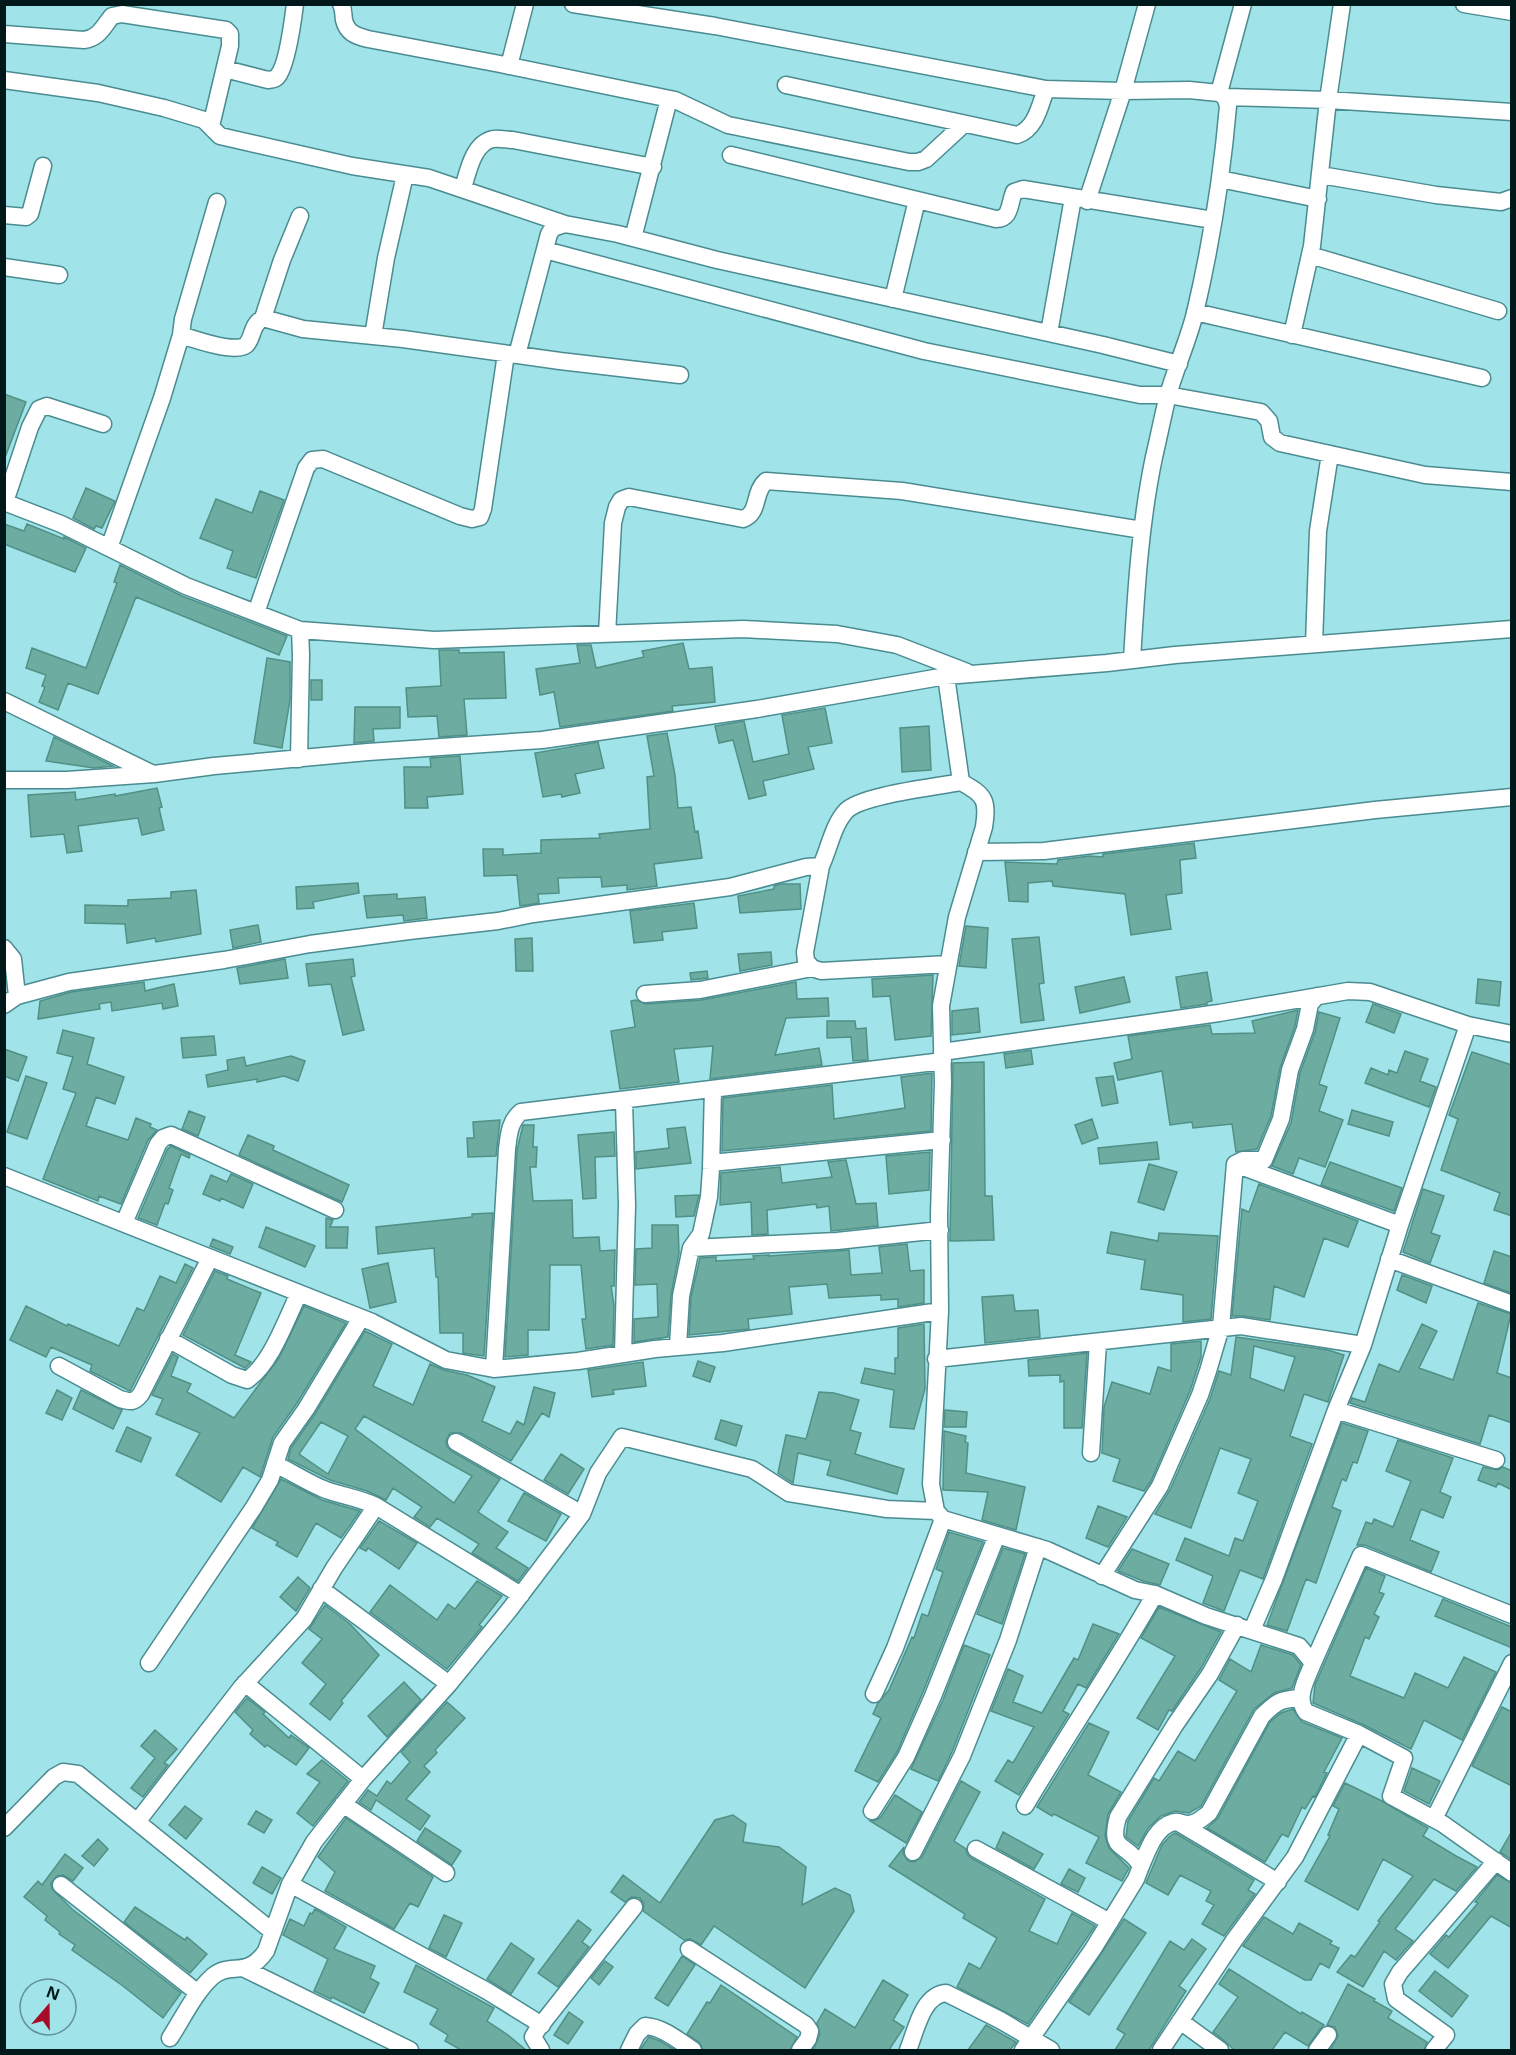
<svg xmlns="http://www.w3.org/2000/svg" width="1516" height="2055" font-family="'Noto Sans',sans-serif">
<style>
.building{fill:#6daca1;stroke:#519085;stroke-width:1.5;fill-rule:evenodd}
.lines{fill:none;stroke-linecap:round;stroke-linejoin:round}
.street-casing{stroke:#4a8c91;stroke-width:19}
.street{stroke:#fff;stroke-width:16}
</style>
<rect width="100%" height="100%" fill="#a0e3e8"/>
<path class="building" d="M4,394l22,8 -20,53h-2z
M86,488l29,13 -13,27 -6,-2 -2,3 -21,-11z
M260,491l24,9 -28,78 -29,-10 6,-17 -33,-13 16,-39 36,14z
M4,524l20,7 3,-7 37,15v-2l22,11 -11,24 -71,-28z
M120,565l62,31 105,40 -8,19 -143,-58 -38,97 -30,-11 -10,27 -19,-8 6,-15 -3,-1 4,-11 -20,-7 6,-20 54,20 31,-85 -3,-1z
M683,643l6,26 23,-2 3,35 -43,4 1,5 -113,16 -6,-35 -14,3 -4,-26 44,-6 -3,-18h14l5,23 48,-11 -2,-6z
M439,650h20v3l45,-1 2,46 -42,1 3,36 -28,2 -2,-21 -29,1 -2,-29 35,-2z
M267,658l23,4v38l-8,48 -28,-5z
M311,680h11v20h-11z
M355,707h45v21l-27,1 1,12 -20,2z
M825,708l7,35 -24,4 6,22 -51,12 3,14 -17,4 -16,-59 -14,3 -4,-17 29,-5 9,41 36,-8 -7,-39z
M929,726l2,44 -29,2 -2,-44z
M667,733l8,42 3,33 13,-1 4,25 3,-1 4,27 -48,6 3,22 -30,4v-5l-25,2 -1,-10 -43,1 1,15 -21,1 1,9 -19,3 -3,-31 -33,1 -1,-27h20v6l38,-2v-13l59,-2 -1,-4 51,-5 -3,-52 7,-1 -7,-40z
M54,737l59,29 -19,2 -48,-7z
M598,742l6,26 -29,6 5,19 -18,4 -1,-3 -18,3 -8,-44z
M460,756l3,38 -36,3 1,11h-23l-1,-41h27l-1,-9z
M157,788l5,19 -3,1 5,22 -22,5 -4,-17 -60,8 4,25 -15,2 -3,-19 -33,3 -3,-42 47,-3 1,8 39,-6v2z
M1194,843l2,15 -16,2 2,33 -16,2 5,34 -40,6 -6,-41 -72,-8 -1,-5 -24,2v19l-19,-1 -4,-39 52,2 1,-4 31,-4 14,1v-3z
M358,883l1,10 -46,9 1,6 -17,1 -1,-22z
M781,884h19l1,25 -61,4 -2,-17 36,-7v-3z
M196,890l5,44 -45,8 -1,-4 -28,5 -2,-19 -40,-1v-18l43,1v-6l43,-2v-6z
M397,894v5l28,-2 2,21 -23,3 -1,-6 -36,3 -3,-22z
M694,903l3,25 -35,4 1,8 -29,3 -4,-32z
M258,925l3,17 -28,6 -3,-18z
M966,926l22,2 -2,40 -27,-2z
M1039,937l5,46 -5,1 5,36 -23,3 -9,-84z
M532,938l1,33h-17l-1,-32z
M771,952l1,13 -32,6 -2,-17z
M285,959l3,19 -48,6 -3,-16z
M353,959l2,17 -4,1 13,53 -21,5 -12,-51 -22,2 -3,-22z
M707,971l1,7 -17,2 -1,-7z
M1207,972l5,29 -5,1v2l-26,4 -5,-31z
M933,975l-2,61 -36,4 -5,-44 -17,1 -1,-18z
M1124,977l6,25 -50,11 -5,-26z
M1478,979l23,3 -2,24 -23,-3z
M144,982l1,9 29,-7 4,22 -15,3 -1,-6 -50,8 -1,-9 -12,2 1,5 -62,10 2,-18 31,-9z
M796,982l1,17 31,-1 1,18 -43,2 -11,37 44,-7 3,17 -112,14 3,-33 -39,3 5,33 -59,7 -9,-58 24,-4 -4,-26 5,-1 10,4 55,-4z
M1373,1004l28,10 -7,19 -28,-11z
M978,1008l2,24 -28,3v-24z
M1298,1010l-3,16 -15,42 -9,48 -14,33 -21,3 -4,-28 -39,4 -1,-6 -22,3 -8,-54 -44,9 -4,-17 18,-4 -4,-23 82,-11 2,9 43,-1 -3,-12z
M1319,1012l21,6 -21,66 8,3 -8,24 24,9 -18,47 -26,-9 -6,16 -21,-8 19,-43 9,-50 15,-41z
M827,1021h28l1,8 10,-1 2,32 -15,1 -2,-24 -24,1z
M63,1030l31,8 -7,26 37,13 -9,27 -19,-7 -10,29 42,14 8,-22 15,6 -1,3 7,3 -9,10 -27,64 -22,-8 -1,5 -55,-22 33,-86 -13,-4 10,-32 -16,-4z
M214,1036l2,19 -33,3 -2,-20z
M4,1049l23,8 -9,24 -14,-5z
M1031,1050l2,14 -27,4 -2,-14z
M1405,1051l23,8 -8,22 16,6 -7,20 -64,-24 6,-15 17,7 1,-5 8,3z
M1472,1052l40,13v151l-18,-6 6,-17 -59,-23 17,-51 -9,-4z
M291,1056l14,5 -7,20 -14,-5 -27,6v-3l-49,8 -2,-12 22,-5 -1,-10 17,-3 2,9z
M984,1062l1,134h7l2,44 -44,1 3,-178z
M932,1073l-1,58 -209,20 1,-53 109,-13 2,34 71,-11 -4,-31z
M26,1076l21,7 -20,56 -20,-7z
M1113,1076l5,27 -16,3 -6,-28z
M1352,1110l41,12 -4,14 -41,-12z
M189,1111l16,6 -7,19 -16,-7z
M1092,1119l6,19 -16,6 -7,-19z
M500,1120l-4,36 -28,1 -1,-19h7l-1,-16z
M523,1125h11l-1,22h4l-1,20h-6l3,34 39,-1 1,38 26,-1 1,14 15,-1 -1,36h-3l3,19 -1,40 -27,4 -4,-30h4l-5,-54h-31l-1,65h-21v25l-23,2 12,-207z
M685,1127l6,36 -55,6v-17l33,-4 -2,-19z
M614,1132l1,24 -20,1 1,41 -13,1 -5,-64z
M248,1135l26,11 -1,4 76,35 -7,17 -103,-47z
M1157,1142l2,17 -59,5 -2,-16z
M171,1146l19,9 -1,3 -8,-4 -12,34 4,2 -5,14 -3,-1 -8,22 -19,-7 29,-68z
M930,1152l-1,38 -40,4 -3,-38z
M846,1160l10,44 20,-1 2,23 -47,5 -2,-25 -12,2 -1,-4 -49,6 1,24 -16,1 -1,-33 -31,3 1,-32 59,-6 2,16 50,-6 -4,-15z
M1330,1162l72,26 -8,23 -73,-26z
M1149,1164l28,8 -13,38 -26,-8z
M231,1174l22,10 -10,24 -22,-10 -1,3 -17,-7 8,-19 16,7z
M1259,1184l99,37 -10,26 -24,-9 -20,59 -30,-11 -4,34 -27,-4h-11l10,-107 7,3z
M1423,1189l21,7 -13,37 9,3 -10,27 -27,-11z
M699,1195l-5,21 -18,1 -1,-21z
M493,1213l-9,143 -21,-3v-20h-23l-2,-56h-2l-2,-29 -56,6 -2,-27 96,-10v-3z
M326,1218l7,2 -3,7h18l-1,21h-21z
M652,1225h26l1,28 -8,42 -3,42 -34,5v-23l24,-2 -1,-33 -22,1 1,-36 16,-1z
M266,1227l49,19 -10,21 -46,-20z
M1111,1232l47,9 1,-8 59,3 -7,83 -28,3v-27l-42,-6 4,-29 -38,-7z
M213,1239l20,8 -3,7 -20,-8z
M907,1244l3,27 14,-1v33l-26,4v-8l-17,1v-5l-52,3 -2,-14 -38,3 3,27 -44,5 1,10 -60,6 2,-38 9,-39 16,-1v4l38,-2 -1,-3 16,-1v1l80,-6 2,25 31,-2 -3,-26z
M1494,1251l18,6 -1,36 -27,-10z
M388,1263l8,39 -26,6 -8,-39z
M185,1264l8,4 -63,123 -40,-20 2,-6 -41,-18 -5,10 -36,-17 16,-34 41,20 1,-2 51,22 18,-38 7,3 16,-35 16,7z
M215,1271l13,5 -1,3 34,14 -26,62 16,7 -6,6 -62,-33z
M1402,1275l30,11 -6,17 -29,-13z
M1013,1295l2,16 23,-1 2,27 -55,6 -3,-46z
M1478,1303l33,11 -14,59 15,5v45l-23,-8 -9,29 -130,-41 2,-5 13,4 14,-38 20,8 23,-48 15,7 -18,37 34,12z
M304,1306l42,17 -49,80 -24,34 -13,40 -17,-10 -22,35 -45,-27 24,-42 -44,-19 7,-15 -11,-4 21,-41 5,3 -7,19 20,8 -4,8 47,26 45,-60z
M924,1324l1,65 -11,40 -24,-2 4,-37 -33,-7 4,-15 30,6v-16h3v-30z
M365,1331l27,13 -19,42 40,19 17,-41 14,6 23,5 28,12 -13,34 28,13 7,-13 7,4 10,-38 21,6 -6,24 -7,-4 -31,48 -50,-28h-11l-4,8 1,6 4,4 49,28 -22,33 30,20 -12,16 32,20 -10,13 -46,-28 7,-9 -42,-26 -7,9 -16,-10 8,-10 -29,-19 -7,12 -19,-9 -37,-11 -42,-21 3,-11 24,-34zM364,1416l108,60 -18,27 -99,-74zM321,1422l27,14 -20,38 -29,-20z
M1236,1337l92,13 16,5 -16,47 -24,-8 -14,42 22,8 -49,135 -23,-9 -16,41 -21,-8 10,-27 -37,-16 9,-22 44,18 6,-18 8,3 15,-40 -20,-8 13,-34 -31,-11 -29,80 -36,-14 15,-24 40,-91 9,-28 12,4zM1254,1346l41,11 -11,34 -34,-13z
M1201,1341v16l-11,34 -39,90 -7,10 -31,-10 7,-22 -18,-6 2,-46 8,-25 38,12 8,-27 13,4v-27z
M1087,1353l-5,75h-18v-47l-4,1v-7l-31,1 -1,-16z
M698,1361l17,6 -5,15 -17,-6z
M643,1362l3,24 -33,4 1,4 -22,3 -4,-27z
M57,1390l15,8 -10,22 -16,-7z
M81,1390l41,20 -9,19 -40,-20z
M819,1392l15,1 25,7 -9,30 11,3 -6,21 49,15 -7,25 -70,-19 4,-14 -33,-8 -5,30 -15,-10 8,-38 20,4z
M945,1410l22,2 -1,15h-22z
M721,1420l21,6 -6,20 -21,-7z
M1342,1423l26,8 -11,32 -4,-1 -7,19 -4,-2 -10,28 9,4 -25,72 -10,-4 -19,52 -20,-6z
M127,1427l24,11 -10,24 -25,-11z
M944,1431l22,5 -1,6 3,1 -2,30 59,14 -9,43 -34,-10 6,-28 -45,-2z
M1398,1440l55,18 -13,34 11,5 -8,21 -22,-9 -11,31 29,12 -8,20 -66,-27h-8l9,-23 6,2 2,-5 19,8 18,-46 -25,-10z
M561,1454l23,15 -16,25 -24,-14z
M1483,1467l15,3 5,-3 9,4v19l-14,-7 -2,4 -18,-7z
M281,1479l41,21 38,11 -19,27 -25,-15 -19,34 -21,-12 2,-3 -26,-14z
M524,1493l37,21 -15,27 -38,-20z
M1098,1506l29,11 -19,30 -22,-9z
M379,1521l38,22 -18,26 -31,-21 -2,3 -6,-3z
M949,1532l34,10 -60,150 -26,60 -19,30 -23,-11 26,-53 -8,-4 5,-11 11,-13 23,-53 2,1 8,-24 6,2 15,-44 -7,-3z
M1003,1548l22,6 -23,70 -25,-10z
M1132,1549l37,15 -9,21 -17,-4 -25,-10z
M1366,1568l19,8 -6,16 5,2 -10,20 5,3 -10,22 -4,-2 -15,39 54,22 11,-25 33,15 16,-31 32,15 -34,68 -38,-20 -13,29 -47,-24 -51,-22 2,-18z
M298,1577l12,11 -14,23 -16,-14z
M477,1581l25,15 -23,29 3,2 -35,42 -77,-57 20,-27 47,35 11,-16 7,5z
M1443,1599l69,28v21l-77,-32z
M325,1605l25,19 29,31 -38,46 2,2 -13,17 -20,-16 16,-20 -24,-21 20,-24 -13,-10z
M1159,1607l62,25 -20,36 -29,43 -3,-1 -11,20 -21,-12 38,-62 -34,-18z
M1093,1624l26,10 -33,54 -8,-4 -15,27 6,3 -50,81 -24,-14 13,-21 5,3 21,-36 -43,-16 17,-42 15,7 -10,26 29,11 32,-55 4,2z
M964,1645l26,10 -38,97 -14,29 -27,-12 32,-69z
M1261,1645l32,10 8,10 -9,23 -18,5 -20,16 -53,97 -12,7 -14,-2 -14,5 -13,12 -10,18 -12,-9 2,-16 26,-43 5,3 19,-30 17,10 42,-70 -18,-11 11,-21 21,13z
M404,1682l17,18 -34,37 -19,-21z
M247,1698l18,14 -2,2 26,24 2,-3 18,13 -13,17 -29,-20 -2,2 -15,-13 3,-4 -18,-18z
M447,1702l18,16 -30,32 2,3 -13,13 6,6 -24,27 24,17 -10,14 -44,-30 -5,10 -12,-8 9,-12 9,6 10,-15 4,3 19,-22 -9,-10z
M1502,1707l10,5v74l-40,-20z
M1293,1709l9,13 40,16 -18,34 3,1 -12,24 -2,-1 -8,13 -3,-2 -14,30 -6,-3 -17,28 -58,-34 11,-10 52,-96 11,-9z
M1089,1723l20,9 -21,43 33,17 -13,22 -3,22 4,12 20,20 -7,13 -36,-18 13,-26 -45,-23 -2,2 -15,-9z
M155,1730l22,19 -13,14 4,2 -25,32 -12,-9 24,-30 -14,-12z
M322,1760l26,21 -35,45 -16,-13 23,-31 -13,-8z
M1412,1768l28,13 -11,23 -25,-13z
M961,1781l19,11 -26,49 12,8 1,5 4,4 74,41 -16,32 28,13 15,-31 23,13 -67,98 -71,-37 12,-24 11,6 17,-31 -34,-20 2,-4 -76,-48 15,-19 -1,6 5,8 6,1 8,-5z
M1345,1783l37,18 46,27 -5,8 33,20 21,11 -21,24 -22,-12 -39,50 18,12 -17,19 -12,-9 -21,36 -26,-15 14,-17 4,2 25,-35 -2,-1 35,-45 -30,-17 -25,51 -53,-29 25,-45 -2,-1 11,-26 -6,-3z
M895,1795l27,17 -16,31 -36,-22 6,-1 5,-3z
M185,1806l17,13 -16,20 -17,-14z
M256,1811l16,9 -8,13 -16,-9z
M733,1815l13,9 -3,18 36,5 27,20 -4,38 33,-17 15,7 4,16 -49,77 -91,-62 -13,19 -11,-6 -6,1 -41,-29 1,-7 -4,-6 -9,-1 -6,5 -14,-10 12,-17 37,28 55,-83z
M346,1818l87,59 -15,30 -8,-4 -16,26 -69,-38 10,-19 -17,-15z
M425,1828l36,23 -9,14 -35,-24z
M1512,1831v29l-12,-8z
M1003,1832l40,22 -9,15 -38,-21z
M1175,1833l79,47 -6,10 7,4 -31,42 -22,-12 12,-19 -8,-4 5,-10 -31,-16 -12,20 -22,-12 16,-38 7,-8z
M98,1839l10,10 -14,17 -12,-10z
M65,1854l18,14 -10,13 -10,-6 -6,1 -6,7 1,6 20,20 109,84 -18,25 -40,-32 -51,-36 3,-5 -16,-11 1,-2 -15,-12 2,-4 -23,-19 14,-16 4,4z
M262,1867l19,11 -9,16 -19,-11z
M1069,1869l16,9 -7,14 -17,-8z
M1497,1875l15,8v45l-21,-12 -43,52 -18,-14 16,-19 3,2 29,-34 -3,-1z
M135,1907l50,33 2,-3 20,17 -17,19 -66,-51z
M315,1909l31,18 -12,22 41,17 -5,12 9,5 -15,30 -32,-16 -1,2 -17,-8 14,-32 -45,-24 7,-16 14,7 6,-13 2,1z
M444,1915l18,8 -16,34 -17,-9z
M1264,1917l29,17 6,-11 33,18 -2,3 9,4 -10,20 -9,-5 -9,17h-6l-62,-34z
M1124,1919l22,14 -57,82 -20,-13z
M578,1920l13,10 -9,12 7,5 -31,40 -20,-14z
M1192,1939l14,10 -27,37 7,5 -37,59h-34l10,-16 -8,-5 53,-88 14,9z
M511,1943l23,16 -23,35 -24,-15z
M682,1956l13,9 -27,41 -13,-8z
M605,1961l8,6 -14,18 -8,-7z
M416,1965l78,43 -7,13 21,14 18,15h-65l-16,-9 3,-6 -18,-11 8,-15 -34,-17z
M1229,1969l72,45 1,-2 22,13 -4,4 -12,17 -23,-14 -13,18h-38l-8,-8 -13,-10 25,-35 -19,-13z
M1435,1971l33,25 -16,21 -33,-26z
M883,1980l25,15 -15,25 11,7 -15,23h-76l7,-16 -3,-11 8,-14 30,19z
M1348,1984l27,15 -1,2 18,10 -4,7 39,24 -3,8h-94l8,-14 -3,-9 -8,-2z
M721,1985l76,52 -7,13h-87l-4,-8 -12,-8 20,-32 3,1z
M569,2012l14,10 -15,22 -14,-9z
M986,2025l30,17 -6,8h-42z
M649,2037l11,4 15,9h-35z"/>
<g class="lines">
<g class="street-casing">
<path id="street" d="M341,4c3,6 2,10 3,16 3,13 12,16 24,19l132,25 175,36 53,25 181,37h9l8,-3 38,-35
M573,4l142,22 331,63 77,2 66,-1 30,3 6,4 3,9c-6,70 -17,139 -33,207 -7,28 -19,54 -27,82 -5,20 -9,41 -14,62 -14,67 -18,135 -22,203
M1464,4l48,8
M4,34l80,6c15,-2 19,-13 28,-24l10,-2 104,16 4,4v12l-19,80
M509,66l16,-62
M225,69l43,11c4,-1 6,0 9,-3 10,-10 16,-57 18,-73
M4,80l94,13 66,15 40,12 16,16 132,30 77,12 136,46
M786,85l231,50c19,-6 23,-30 29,-46
M1219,93l24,-89
M1225,97l103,3 184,12
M731,155l265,64c15,0 13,-15 18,-27l9,-3 190,31
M1321,175l115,20 65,7 11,-4
M1220,179l98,20
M463,188c5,-16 10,-45 30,-49 6,-1 14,1 20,1l140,27
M1087,201l36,-110 24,-87
M4,215l22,2 4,-3 13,-48
M633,238l36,-139
M545,250l379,101 216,44h28l93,17 8,9 3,16 8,6 145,32 87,7
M1310,255l188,56
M4,267l55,8
M893,299l24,-99
M1195,312l287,66
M263,318l19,-58 18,-44
M1049,333l24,-135
M181,335c12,4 55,19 65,10 8,-8 4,-19 17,-27l40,11 100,10 157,22 120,14
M1292,335l20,-89 16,-146 14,-96
M373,336l13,-78 19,-83
M517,355l32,-121 4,-6 12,-4 53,10 99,26 386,85 76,19
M4,502l57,22 125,62 114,44 1,24 -2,105
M5,502l25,-75 9,-18 8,-3 56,18
M109,548l53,-150 19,-63 2,-16 34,-117
M256,613l50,-145 6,-8 11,-1 137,57 12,3 8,-2 3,-8 23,-155
M300,630l134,10 309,-11 94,5 60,11 70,27
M607,634l6,-111 4,-16 4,-7 8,-3 114,22c17,-6 10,-27 23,-38l136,10 240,39
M1314,644l4,-113 12,-77
M946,676l15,106c24,13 27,18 23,45l-27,90 -16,89 2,76 -4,132 1,97 -9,173 5,27 7,8 104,31 88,40 20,4 51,22 93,30 14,17c-6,15 -18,35 -7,49l53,22 45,24 -13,38 52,28 69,49
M4,701l149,73
M4,780h63l87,-6 60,-8 154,-14 174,-12 215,-31 189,-33 161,-13 68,-8 337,-26
M976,852l68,-1 331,-41 137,-13
M821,866l-16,86 1,9 6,7 9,3 127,-7
M4,948l9,11 4,37
M645,994l55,-4 112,-22
M1317,996l-7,8 -5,25 -15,41 -9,49 -17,41h-21l-8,4 165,61
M4,1005l13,-9 52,-14 155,-22 86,-16 99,-13 89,-10 35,-7 197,-27 76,-20 15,-1c8,-17 12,-41 25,-55 15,-16 91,-24 115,-29
M942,1052l277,-39 129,-22 22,1 98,33 44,9
M711,1163l231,-23
M4,1176l368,146 74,38 48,9 84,-8 77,-12 68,-6 217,-32
M124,1223l34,-79 5,-6 8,-3 164,75
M691,1248l146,-7 103,-11
M1389,1259l123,45
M168,1339l64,36 15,5c24,-16 39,-60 52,-87
M678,1346l3,-50 10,-48 10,-14 8,-37 2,-28 2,-80
M623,1354l4,-149 -3,-104
M936,1359l305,-33 122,19
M59,1366l61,33c10,3 14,4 21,-5l69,-136
M494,1369l13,-220c2,-14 2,-27 14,-37l422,-51
M1336,1410l160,50
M456,1442l126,72
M1091,1453l7,-111
M275,1464c17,8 33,19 51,26 17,6 33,8 50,16l145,89
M1102,1576l58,-90 40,-91 8,-24 13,-44 14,-163
M321,1589l128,95
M1252,1630l22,-51 62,-169 27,-65 37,-120 68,-200
M149,1663l105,-156 16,-27 12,-37 24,-34 55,-91
M1313,1663l48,-108 151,60
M245,1683l118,96
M874,1694l21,-46 48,-129
M343,1804l103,69
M1025,1806c42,-71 89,-140 130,-212
M872,1811l34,-54 27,-61 64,-161
M1434,1819l78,-156
M137,1822l104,-134 63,-69 30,-51 42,-62
M1179,1823l99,59
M4,1828l50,-51 9,-5 15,2 195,158
M976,1849l134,73
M913,1852l49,-96 46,-116 30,-93
M1141,1866c7,-16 14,-39 33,-44 5,-1 9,2 14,2 9,0 14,-6 21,-11l53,-97c14,-14 18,-17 39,-18
M290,1884l197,107 55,34
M61,1885l137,108
M689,1949l117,76 4,6 -2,8 -8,11
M243,1968l167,82
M1180,2021l40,29
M170,2038c13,-20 25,-46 43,-62 18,-15 34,3 53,-25l24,-67 24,-42 49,-63 86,-95 61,-75 72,-95 16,-41 24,-36 130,32 37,24 98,16 49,2
M541,2050l-8,-13 4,-7 97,-123
M629,2050l8,-16 8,-8c18,1 34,15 48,24
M908,2050c8,-19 14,-55 38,-57l54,27 51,30
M1023,2050l70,-101 43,-70 5,-13c-15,-25 -33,-13 -23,-49l57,-92 35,-51 27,-49
M1161,2050l74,-111 60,-82 64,-123
M1317,2050l11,-15
M1434,2050l12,-15 -50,-36 -3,-15 7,-12 96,-111"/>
</g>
<use href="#street" class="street"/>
</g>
<rect width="1516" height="2055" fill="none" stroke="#00181a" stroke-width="12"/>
<g transform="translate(48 2007) rotate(20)"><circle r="28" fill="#a0e3e8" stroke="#609296" stroke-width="1.5"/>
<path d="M0-4.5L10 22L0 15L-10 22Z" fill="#a60c27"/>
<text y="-9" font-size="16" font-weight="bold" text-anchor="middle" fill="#00181a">N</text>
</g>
</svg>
